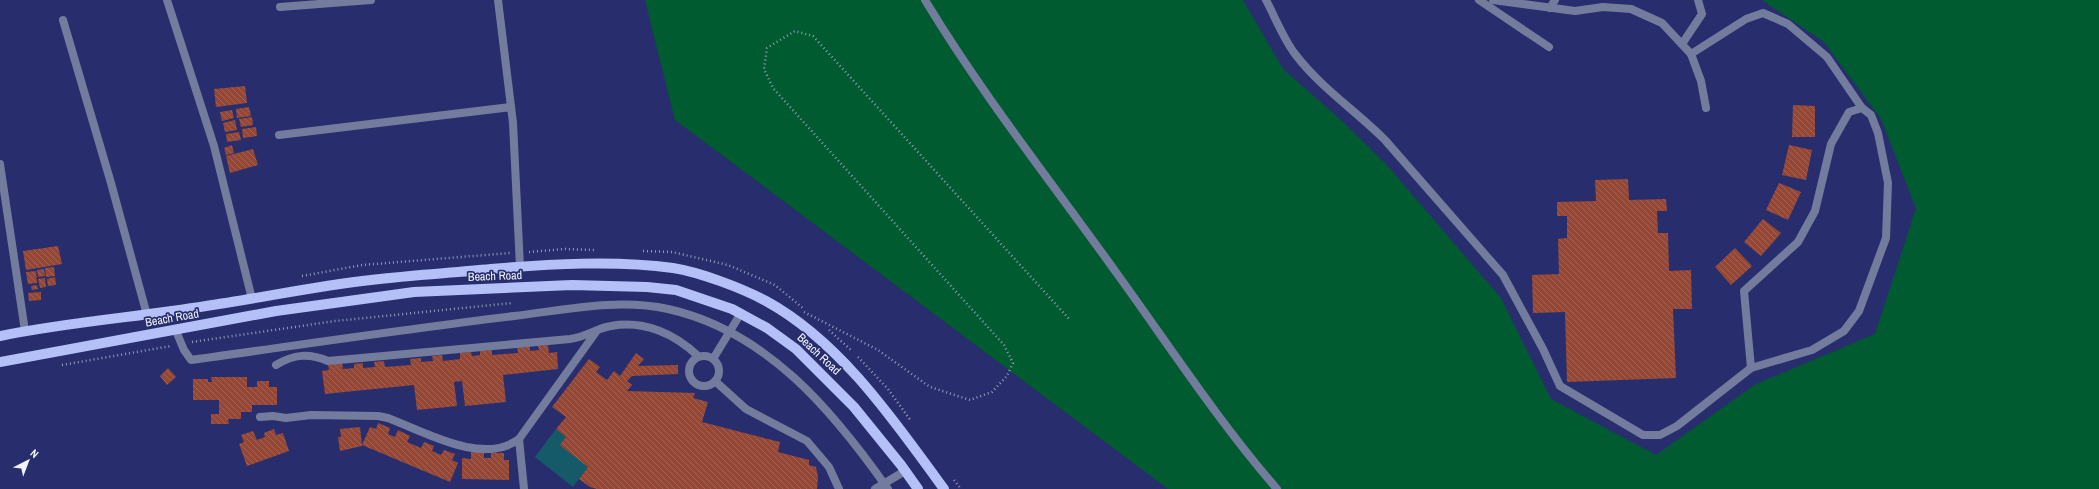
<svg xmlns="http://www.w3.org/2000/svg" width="2099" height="489" font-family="'Archivo Narrow',sans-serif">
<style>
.green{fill:#005b30}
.water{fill:#155a68}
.building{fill:url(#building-back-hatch)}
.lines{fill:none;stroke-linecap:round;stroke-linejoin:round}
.path{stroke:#9599ba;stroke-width:2.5;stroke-dasharray:1 3;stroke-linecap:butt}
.service{stroke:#747c9d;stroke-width:8}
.minor{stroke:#747c9d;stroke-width:8}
.tertiary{stroke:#747c9d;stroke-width:8}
.primary{stroke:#b4c0f7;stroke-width:10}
.labels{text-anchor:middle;stroke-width:3.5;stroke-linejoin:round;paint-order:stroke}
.street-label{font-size:12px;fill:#f1f3fb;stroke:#282e6d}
</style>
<defs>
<pattern id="building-back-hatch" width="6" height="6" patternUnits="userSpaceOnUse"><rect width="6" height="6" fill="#944735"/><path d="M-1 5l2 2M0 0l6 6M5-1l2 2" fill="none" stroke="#a36253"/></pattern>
</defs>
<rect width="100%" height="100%" fill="#282e6d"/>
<path class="green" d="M645,0h598l40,69 57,50 47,46 114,133 50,101 105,56 100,-71 119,-50 41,-126 -35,-89 -57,-77 -62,-42h337v489h-931l-493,-369z"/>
<path class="water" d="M556,429l10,8 22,30 -15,20 -38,-30z"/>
<path class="building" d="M245,86l2,17 -31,4 -2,-18z
M1793,105l22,1v31h-23z
M249,107l2,9 -14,2 -1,-9z
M232,110l2,8 -12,3 -2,-9z
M252,117l1,8 -12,2 -2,-8z
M235,120l2,10 -12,2 -2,-9z
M256,127l1,9 -14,2 -1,-9z
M239,132l2,8 -14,2 -1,-8z
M232,145l2,8 -8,2 -2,-7z
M1789,145l23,5 -6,30 -24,-5z
M253,149l5,16 -28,8 -4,-17z
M1628,179l1,21 37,-1 1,12h-10l1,22h10l1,38 22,-1 1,39h-19l3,69 -109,4 -2,-70 -32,1 -1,-38 27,-1 -1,-35 9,-1v-22h-10v-14l39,-1 -1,-21z
M1779,183l22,9 -13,28 -22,-10z
M1763,219l18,14 -20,23 -17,-14z
M58,246l4,18 -36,6 -3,-19z
M1735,248l17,18 -21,19 -16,-18z
M54,267l1,9 -9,1 -1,-9z
M44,269l1,7 -7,1 -1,-7z
M36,271l1,12 -9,1 -2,-12z
M55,277l1,8 -8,1 -1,-7z
M45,278l1,9 -6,1 -2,-9z
M37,285l1,4 -6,1 -1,-4z
M41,292v8l-12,1 -1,-8z
M530,345v6l9,-1 -1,-4 10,-1 1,8 8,-1 1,17 -55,6 3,27 -41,4 -3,-25 -8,1 3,24 -40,4 -3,-25 -89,9 -3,-23 7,-1 -1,-5 14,-2 1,6 11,-1v-4l9,-1v5l12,-1 -1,-5 10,-1 1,6 26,-2 -1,-6 11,-1v4l12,-1 -1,-5 10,-1 1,6 17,-2v-6l11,-1 1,4 8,-1v-4l12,-1v5l26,-2 -1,-7z
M636,353l8,6 -6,7 40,-1v9l-46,2 -5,5 5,4 -5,6 68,2 -2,5 15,4 -6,20 78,20 -2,10 31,8v5l7,2 2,10 -1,12h-220l-7,-2 -11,-8 9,-12 -28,-22 6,-8 -10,-8 10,-12 -14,-10 37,-48 11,8 -4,5 11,8 7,-9 6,5z
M168,368l8,9 -9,8 -7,-9z
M211,377h36v10h10v-6h12v6h8v18h-25v7h-11v7h-13l1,5h-18v-10h8v-14h-26v-21h15v3h4z
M378,423l12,5 -2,6 7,3 3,-7 12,6 -3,6 14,6 3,-6 10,4 -2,5 9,4 3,-5 11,4 -3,6 6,3 -8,19 -88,-37 8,-18 6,2z
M360,427l2,19 -22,5 -2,-14h3l-1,-8z
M274,429l2,6 7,-2 6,18 -42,15 -8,-22 5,-2 -3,-7 12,-4 4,9 8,-3 -1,-4z
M471,452h13v6h7v-5h13v7h5v20l-47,-1v-21l9,1z"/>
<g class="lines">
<path class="path" d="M643,251l29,1 56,13 47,20 29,24
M529,252l36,-3 31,1
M302,276l60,-11 148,-12
M804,312l74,38 52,37 40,13 22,-8 15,-16 6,-13 -9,-18 -231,-257 -9,-19 3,-21 28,-17 18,5 257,284
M829,330l23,21
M192,342l143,-21 177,-18
M858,357l30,32 23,32
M62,365l109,-19
M954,480l7,9"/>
<path class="service" d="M167,0l47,146 38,153
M498,0l15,123 7,144
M1479,0l70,47
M280,7l91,-7
M1550,8l5,-8
M63,20l48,163 36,132
M1682,44l20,-30 -4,-14
M1691,54l55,-35 17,-6 25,11 39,33 35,51 -13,4 -18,32 -16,67 -17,31 -54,49 7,77
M279,135l232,-28
M176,331l8,19 7,10c108,-15 215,-31 323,-44 51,-6 104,-18 154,-7 99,22 165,102 220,180
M689 371a15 15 0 1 1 30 0a15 15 0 1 1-30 0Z
M713,359l28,-46
M276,365c18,-11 33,-12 52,-4l242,-22c16,-2 27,-11 41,-13 34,-6 64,8 87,30
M715,381l31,28 61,32 22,26 10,22
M260,417l13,-1 13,2 25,-3 67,1 10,2c37,14 95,48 131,21l77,-107
M519,439l5,50
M875,489l30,-18"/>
<path class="minor" d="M0,164l25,167"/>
<path class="tertiary" d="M925,0c58,96 128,184 193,275 52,72 101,147 159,214
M1266,0c9,17 17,38 29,54 26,34 60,56 90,86l118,135 40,74 17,37 83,49h17l17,-9 74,-58 61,-18 32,-19 15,-20 27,-73 2,-55 -10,-50 -7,-18 -9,-7
M1493,0l82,11 28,-4 28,2 31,14 29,31 10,27 5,27"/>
<path class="primary" d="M0,336c68,-14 138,-19 206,-30 55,-8 110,-20 165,-26 40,-5 80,-7 120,-11 58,-5 124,-9 182,-1 26,4 69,20 93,33 75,41 129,121 178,188
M0,362l276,-51 138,-19 158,-7 75,2 29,3 56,19 35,19 29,21 58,58 47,58 17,24"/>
</g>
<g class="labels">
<g class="street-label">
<text transform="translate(495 276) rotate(-2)" y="4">Beach Road</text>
<text transform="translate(172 318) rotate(-10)" y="4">Beach Road</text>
<text transform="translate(819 354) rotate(43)" y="4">Beach Road</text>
</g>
</g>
<g transform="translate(28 461) rotate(42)" stroke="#282e6d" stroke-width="3" paint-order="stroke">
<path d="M0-3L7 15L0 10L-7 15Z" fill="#f1f3fb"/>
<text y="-6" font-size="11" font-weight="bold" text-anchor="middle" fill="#f1f3fb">N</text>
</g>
</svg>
